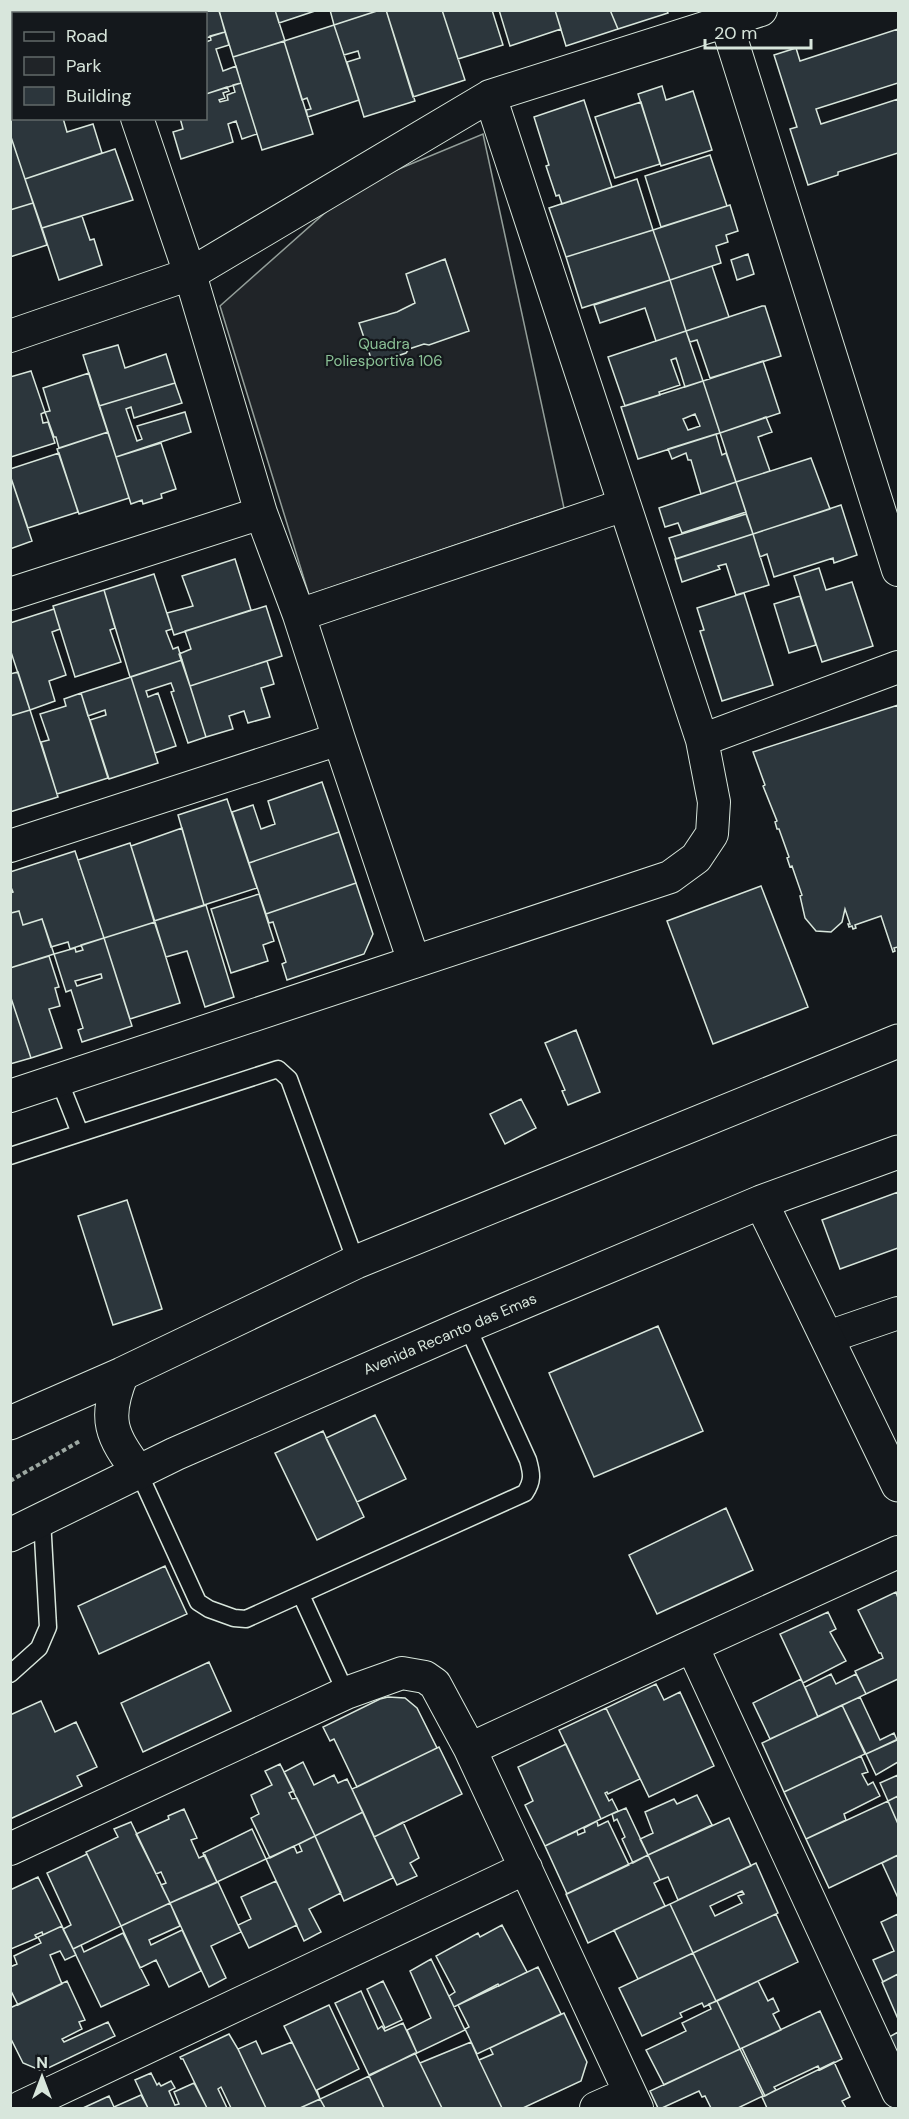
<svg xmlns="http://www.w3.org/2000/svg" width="909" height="2119" font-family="'DM Sans',sans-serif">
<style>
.green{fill:#202428;stroke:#939e99;stroke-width:1.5}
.building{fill:#2c363c;stroke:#d8e6dc;stroke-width:1.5;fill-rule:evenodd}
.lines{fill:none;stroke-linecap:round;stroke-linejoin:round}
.lane-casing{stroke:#d8e6dc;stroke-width:19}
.street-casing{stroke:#d8e6dc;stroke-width:34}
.secondary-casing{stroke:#d8e6dc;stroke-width:35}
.path{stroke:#9da8a2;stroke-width:4;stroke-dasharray:4.5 3;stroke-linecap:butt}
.lane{stroke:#14181c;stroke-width:16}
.street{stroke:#14181c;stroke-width:32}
.secondary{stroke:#14181c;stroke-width:33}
.labels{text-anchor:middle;stroke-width:4.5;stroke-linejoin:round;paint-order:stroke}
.park-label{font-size:15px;fill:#8ac095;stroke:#14181c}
.street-label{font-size:15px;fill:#d8e6dc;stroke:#14181c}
</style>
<rect width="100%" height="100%" fill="#14181c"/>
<path class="green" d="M483,134l81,374 -255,87 -89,-289 133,-118z"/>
<path class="building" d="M136,10h83l6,22 -19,6v-24h-69z
M275,10l10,31 -52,16 -14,-46z
M275,10h43l-39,13z
M330,10h50l-46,15z
M380,10h6l29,91 -51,16 -17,-55 13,-4 -2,-7 -14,4 -10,-30z
M386,10h56l23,70 -52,17z
M442,10h50l11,35 -45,14z
M499,10h56l6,19 -51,17z
M555,10h55l8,19 -52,17z
M610,10h57l1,3 -50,16z
M334,25l25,75 -51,17 -2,-7 5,-1 -4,-11 -5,2 -18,-59z
M898,29v54l-82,26 5,15 77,-25v54l-60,19v3l-30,10 -18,-56 7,-2 -23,-72 22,-7 4,13z
M225,32l4,13 -13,4 7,22 13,-5 5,17 -35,11v-52l5,-2 -1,-4z
M284,41l29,93 -51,16 -29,-93z
M241,83l16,51 -15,5 -6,-18 -8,3 5,18 -52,17 -8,-27 10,-3 -3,-11h26v-24l21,-7 2,4 -6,2 2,5 -6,2 1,2 8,-2 -1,-5 8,-3 -2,-7z
M662,86l4,14 27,-9 19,59 -51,16 -23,-72z
M584,100l28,87 -50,17 -3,-9 -3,1 -10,-30 3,-1 -15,-48z
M641,102l19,62 -45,14 -20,-61z
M14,109v9h49l4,14 26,-8 9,29 -77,26 -15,-45v-24z
M10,134l23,69 -23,7z
M115,149l18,51 -91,28 -17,-49z
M710,155l17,51 -66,21 -16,-51z
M637,179l16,51 -87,27 -17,-49z
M33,203l14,42 -37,12v-47z
M730,205l8,26 -12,4 2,7 -12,4 5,17 -51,17 -17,-50z
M82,216l8,24 4,-1 8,26 -43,15 -17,-52z
M653,230l17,50 -88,28 -16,-51z
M748,254l6,20 -17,6 -6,-20z
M445,259l24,72 -40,14 -5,-1 -15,5 -3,4 -33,11 -14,-41 38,-11 18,-9 -9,-29z
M712,266l17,51 -43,14 -16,-51z
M670,280l16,51 -30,10 -11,-33 -45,15 -6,-18z
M762,306h3l16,50 -71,22 -13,-38 -7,2 -4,-11z
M686,331l17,50 -18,6 -9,-29 -5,2 9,25 -21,7 1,3 -35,11 -17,-49z
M118,345l7,23 41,-14 9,29 -76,23 -16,-51z
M763,361l17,52 -60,20 -17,-52z
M31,371l14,41 -4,2 2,9 5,-1 7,21 -44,14 -1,-80z
M89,373l19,59 -49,16 -3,-11h-2l-9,-25 5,-1 -7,-23z
M703,381l17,52 -82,26 -17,-52zM695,414l5,12 -12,4 -5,-11z
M175,383l7,20 -48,15 -3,-11 -5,2 11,32 5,-2 -5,-13 48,-14 6,20 -75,25 -17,-51z
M766,417l6,15 -14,5 12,34 -34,11 -16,-49z
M108,432l21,66 -50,16 -22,-65z
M716,434l6,21 4,-2 10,29 -35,12 -10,-34h-3l-2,-7 -14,6 -4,-10z
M161,443l15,46 -15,5 1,4 -19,6 -1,-4 -11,4 -15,-47z
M59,453l19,59 -50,16 -18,-53v-6z
M811,458l19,51 -77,25 -17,-52z
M10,475l22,66 -22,8z
M736,482l10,30 -64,21 -4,-10 -13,4 -6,-19z
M841,505l16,50 -23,8 -1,-5 -59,19 -7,-23 -7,3 -7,-23z
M746,514l7,20 -77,25 -7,-21z
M753,534l16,51 -33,10 -10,-31 -8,2 2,3 -38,13 -7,-23z
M235,559l16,51 -77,25 -7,-22 26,-7 -11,-30z
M819,568l7,22 26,-8 21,64 -51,16 -28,-86z
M154,574l18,55 -6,2 7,18 5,-2 4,13 -52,17 -26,-87z
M104,590l11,38 -5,2 11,32 -46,15 -22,-71z
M744,593l29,92 -51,16 -22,-70 4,-1 -7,-22z
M800,596l16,49 -27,8 -15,-49z
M266,606l16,50 -92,30 -11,-32 12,-5 -6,-18z
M54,609l6,20 -8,3 14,43 -17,6 6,20 -25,9 -20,-61v-26z
M182,660l24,77 -18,6 -17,-51 3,-1 -3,-8 -25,8 2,6 10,-4 18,53 -21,7 -24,-76z
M267,661l7,23 -13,4 9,29 -22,6 -4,-12 -15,5 4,13 -27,8 -16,-51z
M18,672l12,38 -20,6v-42z
M131,677l27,86 -49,16 -19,-59 16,-5 -1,-5 -17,6 -7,-23z
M81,693l27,85 -51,16 -16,-52 8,-2 -9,-26 26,-8 -2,-7z
M898,705v242l-4,1 1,3 -2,1 -12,-36 -26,9 1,3 -3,1 -1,-3 -3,1 -1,-3h2l-5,-15 -3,13 -11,10 -15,-1 -11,-13 -5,-22 2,-1 -10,-29 -2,1 -3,-9 2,-1 -10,-28h-2l-2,-7 2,-1 -14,-35 2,-1 -12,-33z
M30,710l28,87 -48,15v-96z
M322,782l17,50 -90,31 -17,-51 21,-7 8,24 14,-5 -7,-23z
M227,799l30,89 -53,17 -26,-90z
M182,828l22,77 -50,16 -23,-75z
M339,832l17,51 -90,31 -17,-51z
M130,843l25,79 -51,16 -26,-78z
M75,851l29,87 -34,11 -2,-7 -17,5 -9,-28 -19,6 -4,-14 -8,2 -1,-20 3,-1 -3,-7v-13z
M356,883l17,51 -9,20 -77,26 -5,-16 4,-2 -13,-40 -4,1 -3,-9z
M761,886l47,121 -95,37 -46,-123z
M259,894l15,47 -11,4 5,16 -37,12 -20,-64z
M206,905l28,92 -29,10 -18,-56 -21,6 -12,-36z
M10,911l1,2 8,-2 4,14 19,-6 12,35 -44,14z
M155,922l25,81 -50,16 -26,-81z
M104,938l28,88 -50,16 -4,-12 5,-2 -12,-38 -5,2 -12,-38 21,-6 1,4 7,-2 -2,-5zM101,974l1,4 -25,8 -2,-5z
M49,956l10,31 -4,1 5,18 -11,3 13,39 -31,10 -21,-63v-27z
M10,995l21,63 -21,6z
M576,1030l24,62 -32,13 -6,-14 3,-1 -20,-47z
M521,1099l15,29 -31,16 -15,-30z
M898,1192v56l-58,21 -18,-49z
M127,1200l35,109 -49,16 -35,-109z
M658,1326l45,105 -109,46 -45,-104z
M375,1415l31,64 -49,23 -31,-64z
M323,1431l41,86 -47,23 -42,-87z
M726,1508l27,62 -96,44 -28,-59z
M165,1566l22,48 -88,40 -21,-48z
M896,1592l2,6v81l-32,15 -11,-23 28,-13 -2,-5h-2l-21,-43z
M828,1612l8,17 -6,3 16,29 -43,22 -23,-49z
M209,1662l22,49 -88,41 -22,-49z
M831,1674l5,10 20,-10 10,20 -48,23 -13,-30z
M801,1679l17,38 -48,22 -17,-36z
M656,1684l8,16 16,-8 34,74 -65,31 -43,-89z
M388,1697l17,1 12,10 20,40 -80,39 -23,-48 -4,2 -7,-14 57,-28z
M860,1697l20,43 14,-7 3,7 -31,14 -24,-49z
M41,1701l14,31 21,-10 21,45 -20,9 5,10 -72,33v-104z
M842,1705l23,49 -81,38 -22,-49z
M606,1708l34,71 -32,15 -1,-2 -2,1 4,8 3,-2 6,12 -17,8 -42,-89z
M898,1739v23l-22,13 -10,-21z
M566,1744l35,75 -56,27 -20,-41 8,-4 -15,-34z
M439,1747l23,47 -88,43 -22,-48z
M861,1756l7,16 -6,2 6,11 5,-3 7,14 -36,18 2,6 -40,19 -22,-47z
M303,1762l11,23 20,-10 4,8 9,-4 16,33 -48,24 -31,-64z
M280,1764l14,27 -5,2 3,6 5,-1 18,38 -45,22 -19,-40 8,-4 -8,-19 21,-10 -7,-14z
M898,1775v21l-10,5 -8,-18z
M697,1795l15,30 -64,30 -8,-16 13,-6 -8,-21 29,-13 3,5z
M898,1796v28l-10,-23z
M888,1801l10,23v31l-69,33 -23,-49z
M626,1808l22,47 -15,8 -11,-24 3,-2 -8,-18 -3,2 -2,-7z
M184,1809l13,29 -6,2 8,18 6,-3 12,27 -47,21 -9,-18 5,-2 -5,-11 -5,2 -20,-40 33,-15 -1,-3z
M363,1812l30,66 -49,23 -29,-65z
M729,1818l22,48 -73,34 -10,-23 -8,3 -12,-25z
M597,1821l1,5 10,-5 21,44 -62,29 -22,-48 32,-15 1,4 7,-3 -1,-4z
M131,1822l39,81 -49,23 -35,-74 32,-15 -4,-8z
M403,1822l16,36 -9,5 7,13 -20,9 -23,-48z
M252,1829l14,30 -49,23 -14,-29z
M315,1836l26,57 -32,16 12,23 -17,9 -38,-82 28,-13 3,7 5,-2 -3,-7z
M87,1854l34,72 -48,23 -10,-20 8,-4 -24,-52z
M648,1855l12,25 -6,3 11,23 -77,37 -22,-49z
M898,1855v43l-16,-35z
M756,1863l22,50 -85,40 -23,-49zM742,1891l2,3 -6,2 4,7 -27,13 -5,-10z
M38,1877l24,49 -19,9 -1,-3 -7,3 2,3 -26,11 -1,-59z
M276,1881l21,44 -48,23 -11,-23 13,-6 -10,-22z
M218,1882l23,50 -30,14 15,32 -17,9 -39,-84z
M170,1903l10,23 -31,14 2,5 31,-15 19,41 -32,16 -13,-27 -16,8 -19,-42z
M670,1904l23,49 -55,26 -24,-49z
M776,1914l22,48 -82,39 -23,-48z
M898,1914v60l-15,8 -10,-22 21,-9 -13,-29z
M502,1925l25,47 -28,14 -1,-2 -44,23 -5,-11 6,-4 -19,-36 42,-23 2,4z
M62,1926l14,29 -11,5 -5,-9 -10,4 12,29 -44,21 -8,-16v-22l7,-3 -3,-8 27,-13 -3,-6z
M123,1933l26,52 -48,22 -28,-58 8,-4 3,7z
M693,1953l23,48 -12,6 -2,-4 -22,10 2,4 -40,19 -23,-48z
M431,1959l34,71 -48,23 -10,-23 24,-12 -21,-47z
M538,1967l23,47 -84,40 -12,-25 4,-2 -11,-22z
M898,1974v45l-16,-37z
M67,1981l18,39 -6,2 3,7 -20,10 2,3 44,-20 7,14 -73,35 -19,-8 -13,-26v-29z
M383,1981l19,39 -17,8 -18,-39z
M758,1981l10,20 5,-3 6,13 -6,3 8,16 -41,19 -23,-48z
M361,1991l17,38 4,-3 3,5 18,-8 14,30 -48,22 -34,-72z
M717,2001l23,48 -76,36 -18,-35 40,-19 -4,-8 29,-14 -2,-5z
M329,2005l30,64 -42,21 3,9 -36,-73z
M820,2011l22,48 -22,11 -2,-4 -44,21 2,3 -11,6 -23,-48z
M564,2013l23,49 -6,19 -58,27h-21l-23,-48 14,-6 -3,-6z
M898,2032v20l-2,1 -7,-16z
M229,2034l9,15 28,59h-37h2l-10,-21 -3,2 9,19h-20l-24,-49h-2l-1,-2z
M256,2041l6,13 30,-12 28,57 -20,9h-34l-28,-59z
M471,2042l8,18 23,48h-60l-22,-45z
M740,2049l23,47 -25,12h-27l-6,-12 -3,1 -3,-6 -37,17h-4l-8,-17z
M415,2053l27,55h-58l-15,-32z
M834,2062l16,35 -8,4 4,7h-79l-5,-11z
M151,2073l6,12 2,-2 2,3 10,-5 4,7 -6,3 6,14 4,-1 -5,-12 20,-9 13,25h-59l-13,-28z
M369,2076l15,32h-59l-5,-9z
M141,2095l7,13h-65l26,-12 5,11z
M320,2099l5,9h-25z"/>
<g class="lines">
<g class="lane-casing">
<path id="lane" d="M59,1080l21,53
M10,1156l268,-87 11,10 67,183
M139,1473l59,129 11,7 25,9 12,1 279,-126c8,-12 7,-19 3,-33l-61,-134
M301,1595l45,98
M10,1674l29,-26 9,-21 -6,-108"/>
</g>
<g class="street-casing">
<path id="street" d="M101,10l1,4
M726,22l172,548
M10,88l4,-1
M137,118l53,156 71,239 38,102 40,124 75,223
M10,336l180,-62 300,-178 271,-86
M10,594l251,-81
M299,615l325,-110
M702,740l196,-73
M10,846l329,-107
M10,1096l660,-219 26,-19 16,-24 2,-32 -12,-62 -212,-644
M828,1337l70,-24
M692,1646l206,446
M470,1749l222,-103 206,-94
M10,1849l336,-156 56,-20 23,4 10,7 35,65 167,359
M21,2107l505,-239
M596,2108l34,-15"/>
</g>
<g class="secondary-casing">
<path id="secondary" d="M761,1202l137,283
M122,1374c-19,46 -11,61 17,99
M10,1423l112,-49 234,-112 542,-221
M10,1535l165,-81 292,-128 294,-124 137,-50"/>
</g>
<path class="path" d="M10,1481l70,-40"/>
<use href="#lane" class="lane"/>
<use href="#street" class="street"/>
<use href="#secondary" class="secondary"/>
</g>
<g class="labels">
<g class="park-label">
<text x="384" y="349">Quadra<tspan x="384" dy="17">Poliesportiva 106</tspan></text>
</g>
<g class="street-label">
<text transform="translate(450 1334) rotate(-23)" y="5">Avenida Recanto das Emas</text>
</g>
</g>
<rect width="909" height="2119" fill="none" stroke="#d8e6dc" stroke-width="24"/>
<rect x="12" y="12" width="195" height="108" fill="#14181c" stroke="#626a69" stroke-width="1.5"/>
<rect x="24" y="32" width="30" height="9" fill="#14181c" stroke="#626a69" stroke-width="1.5"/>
<text x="66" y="42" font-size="18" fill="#d8e6dc">Road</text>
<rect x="24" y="57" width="30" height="18" fill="#202428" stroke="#626a69" stroke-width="1.5"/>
<text x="66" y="72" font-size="18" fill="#d8e6dc">Park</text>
<rect x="24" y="87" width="30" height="18" fill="#2c363c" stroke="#626a69" stroke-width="1.5"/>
<text x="66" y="102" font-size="18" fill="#d8e6dc">Building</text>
<g transform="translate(42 2077)" stroke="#14181c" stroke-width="4.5" paint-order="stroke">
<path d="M0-4.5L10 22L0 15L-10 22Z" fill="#d8e6dc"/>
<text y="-9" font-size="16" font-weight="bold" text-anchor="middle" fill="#d8e6dc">N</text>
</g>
<path d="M705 39v9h106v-9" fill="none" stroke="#d8e6dc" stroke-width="3"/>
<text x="714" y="39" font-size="18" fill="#d8e6dc" stroke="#14181c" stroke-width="4.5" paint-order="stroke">20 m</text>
</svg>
